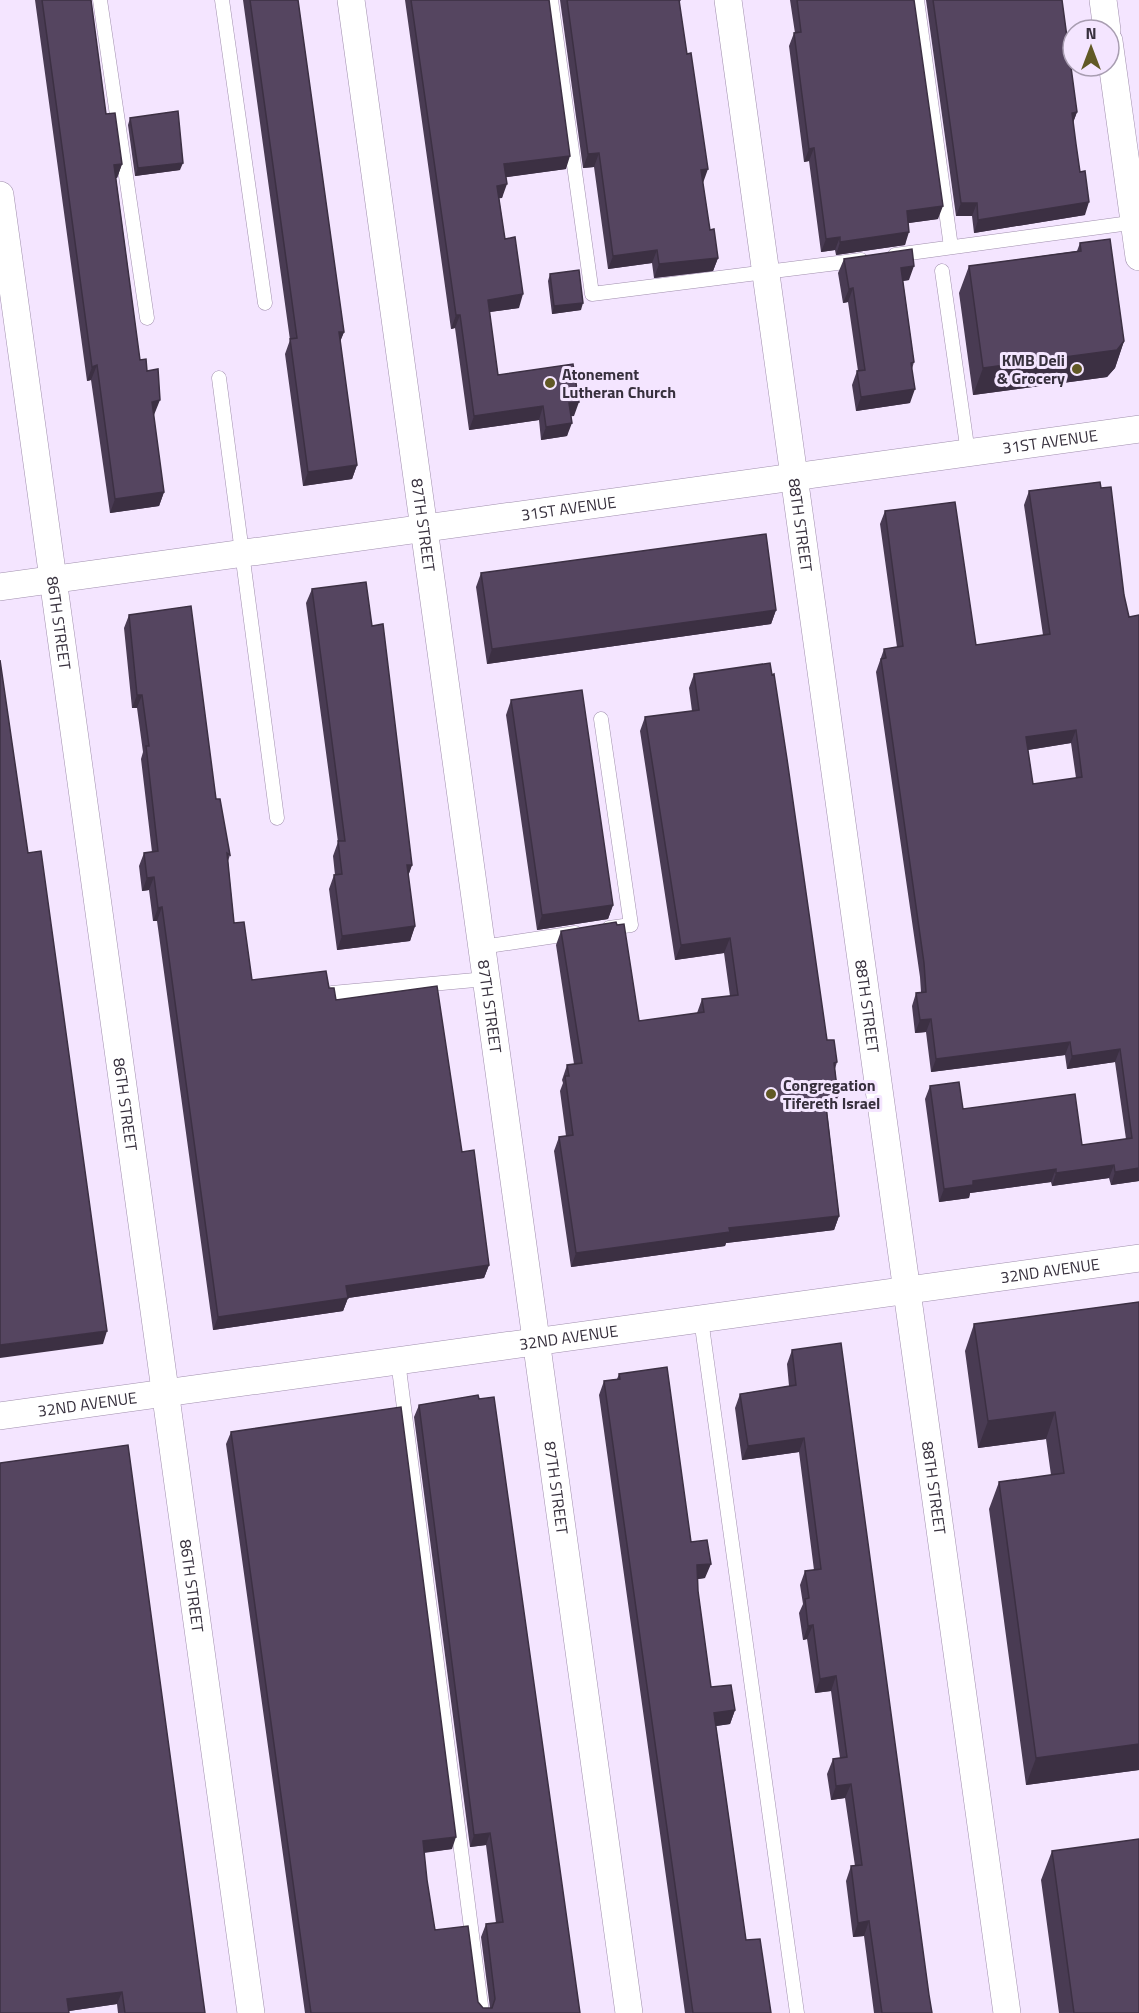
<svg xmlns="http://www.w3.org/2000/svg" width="1139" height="2013" font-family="'Titillium Web',sans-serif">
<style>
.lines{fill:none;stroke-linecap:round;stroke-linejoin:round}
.lane-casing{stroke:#a08fad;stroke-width:15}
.street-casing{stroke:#a08fad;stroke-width:28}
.lane{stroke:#fff;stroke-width:14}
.street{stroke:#fff;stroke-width:27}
.wall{fill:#493b53;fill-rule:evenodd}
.shaded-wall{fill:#3c3043}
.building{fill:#554560;stroke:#3c3043;stroke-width:1.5;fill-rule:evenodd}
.poi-dot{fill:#615925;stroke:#f4e5ff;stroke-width:2}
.labels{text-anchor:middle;stroke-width:6;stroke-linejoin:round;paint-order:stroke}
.poi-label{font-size:16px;font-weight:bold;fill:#37303d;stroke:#f4e5ff;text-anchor:start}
.street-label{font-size:16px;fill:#37303d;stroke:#f4e5ff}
</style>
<rect width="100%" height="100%" fill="#f4e5ff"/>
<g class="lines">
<g class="lane-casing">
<path id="lane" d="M100,0l47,318
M222,0l43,303
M551,0l41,294 269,-34
M917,0l34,247
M895,255l242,-33
M942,271l26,182
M219,378l58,440
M601,719l30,206 -22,3
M482,947l93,-14
M332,993l154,-14
M701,1319l96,694
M398,1361l84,652"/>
</g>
<g class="street-casing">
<g id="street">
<path id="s1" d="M351,0l278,2013"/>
<path id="s2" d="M728,0l279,2013"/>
<path d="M1103,0l4,30"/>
<path d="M1109,41l30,216"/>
<path id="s3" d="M0,195l251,1818"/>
<path id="s4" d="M0,587l1139,-158"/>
<path id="s5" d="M0,1416l1139,-158"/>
</g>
</g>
<use href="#lane" class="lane"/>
<use href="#street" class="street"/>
</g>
<path class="wall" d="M35,0h56l15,114 16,50 -5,14h-1l24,182 14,55h-1l11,77 -5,14 -49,7 -19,-133 -4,1z
M243,0h55l46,332 -4,10 17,123 -5,14 -49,7 -18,-132 5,-14z
M405,0h144l17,169 -60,8 -4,21h-3l6,41 14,69 -30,4 9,63 76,41h-3l-4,20 -26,4 -2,-20 -70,10 -14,-102 -4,1z
M560,0h121l-2,3 24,180 7,47 8,28 -5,13 -59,7 -2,-15 -44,6 -14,-102 -11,1z
M790,0h124l24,219 -30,4 -3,22 -69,10 -1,-5 -14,2 -12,-91 -5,1 -15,-116 5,-13h1z
M926,0h136l15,112 -4,11 12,92 -111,18 -2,-17h-16z
M130,118l50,52 -45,6 -7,-51z
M1080,243l44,98 -9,27 -8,9 -134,18 -14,-102 10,-27 108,-15z
M844,259l65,21 -6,1 11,81 -2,7 -2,34 -54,8 -4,-26 5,-14h1l-10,-69 -5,1 -5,-30z
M550,274l31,36 -29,4 -4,-33z
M1100,482l39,699 -28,4 -2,-7 -57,8 -1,-4 -81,11 -1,5 -30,4 -14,-103 5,-13 33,23 119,36 44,-6 -11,-77 -48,7 -2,-14 -134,17 -5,-40 -11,1 -3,-27 4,-13 5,-1 -1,-15 -44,-305 8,-23 13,-2 -17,-123 5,-13 91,134 67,-10 -19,-130 5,-14zM1071,743l5,35 -43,6 -5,-34z
M481,573l295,37 -5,14 -284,40 -11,-77z
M312,589l100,276 -4,11 7,50 -5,15 -73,9 -8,-61 5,-14h1l-2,-19 5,-14 -32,-239z
M129,615l87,184 14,56 -2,6 6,62 18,57 77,8 7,12 126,152 27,113 -5,13 -136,20 -5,13 -130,19 -56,-409h-4l-4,-31 -7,1 -3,-25 5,-13 8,-1 -11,-93 2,-7 -6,-44h-5l-8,-80z
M694,674l133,366 10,22 -2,7 3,27 -5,15h-6l12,105 -5,14 -108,13 -1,3 -154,21 -17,-116 5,-14 7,-1 -6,-45 3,-8 -1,-3 5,-15 7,-1 -18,-119 5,-14 78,90 58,-8 5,-14 28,-3 -6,-43 -49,7 -35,-229 5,-14 47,-6 -3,-23z
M511,700l102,205 -5,14 -71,11 -31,-215z
M1139,1302v468l-113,15 -37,-276 10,-27 52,-7 -5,-36 -68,9 -13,-97 9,-27z
M792,1350l140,663h-58l-10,-77 -11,1 -7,-56 5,-15h4l-10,-68 -14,2 -4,-26 6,-15 7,-1 -9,-67 -16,2 -8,-54 -4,1 -4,-27 4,-9 -3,-19 5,-14 9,-1 -15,-118 -57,8 -7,-52 5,-14 49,-8 -2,-22z
M619,1374l72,168 14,36 -8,1 1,12 13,96 24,23 -5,14 -14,2 30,214 25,73h-86l-86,-618 5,-14 13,-2z
M419,1405l161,608h-275l-79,-569 5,-12 221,417 -28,4 3,27 8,50 43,72 5,6h7l-9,-71 5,-13 10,-1 -10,-78 -16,2 -56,-430z
M0,1463l205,550h-87l-1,-9 -48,7z
M1052,1851l87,162h-80l-18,-133z"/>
<path class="shaded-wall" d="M1077,112l-5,13v-12z
M814,148l-5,13 -5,1 5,-13z
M599,153l-5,14 -11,1 5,-14z
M570,156l-4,13 -66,9 4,-14z
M183,163l-3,7 -45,6 3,-8z
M122,164l-5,14 -8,1 5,-14z
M708,169l-5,14 -2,-13z
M507,184l-5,14 -10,1 5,-13z
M1089,202l-4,13 -111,18 4,-13z
M961,203h16l-5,13h-16z
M943,206l-5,13 -36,5 5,-13z
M909,232l-4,13 -69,10 4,-13z
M840,237l-5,13 -14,2 5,-13z
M657,250l-5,13 -44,6 5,-13z
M718,258l-5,13 -59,7 5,-14z
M914,266l-5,14 -14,2 6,-14z
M853,288l-5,14 -5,1 6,-14z
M523,294l-4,14 -36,5 5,-13z
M583,303l-2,7 -29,4 2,-8z
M456,315h4l-5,13 -4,1z
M339,332h5l-6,14z
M1124,341l-9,27 -8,9 -134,18 10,-27z
M97,365l-6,15 -4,1 5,-14z
M915,389l-5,14 -54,8 5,-14z
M160,400l-6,15 -8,1 6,-14z
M579,402l-5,14 -10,1 5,-14z
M543,406l-4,14 -70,10 5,-14z
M572,423l-5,13 -26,4 5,-13z
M357,465l-5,14 -49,7 5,-14z
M164,492l-5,14 -49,7 5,-14z
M776,610l-5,14 -284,40 5,-15z
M137,695h5l-5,13h-5z
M1076,730l-5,13 -50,8 5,-14z
M407,865h5l-5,14z
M154,877l-5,13 -7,1 5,-13z
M613,905l-5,14 -71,11 5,-15z
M162,907l-5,14h-4l5,-13z
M415,926l-5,15 -73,9 5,-14z
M730,938l-6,15 -49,7 6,-15z
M931,1019l-5,13 -11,1 5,-13z
M1070,1042l-5,13 -134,17 5,-13z
M1120,1049l-5,13 -48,7 5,-13z
M838,1096l-5,15 -13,1 5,-14z
M1114,1165l-5,13 -57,8 4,-13z
M1139,1168v13l-28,4 4,-13z
M1056,1169l-5,13 -81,11 -1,5 -30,4 5,-13 29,-8z
M839,1216l-5,14 -108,13 -1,3 -154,21 5,-14 153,-25z
M489,1265l-5,13 -143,21 5,-13z
M348,1298l-5,13 -130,19 5,-13z
M107,1331l-4,13 -103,14v-13z
M1055,1412l-9,27 -68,9 10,-27z
M804,1438l-5,14 -57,8 6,-14z
M711,1564l-6,14 -13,2 5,-15z
M813,1625l-6,14 -4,1 5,-14z
M836,1676l-5,15 -16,2 5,-14z
M735,1710l-5,14 -21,3 5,-14z
M1139,1744v26l-113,15 10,-27z
M851,1784l-6,14 -14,2 5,-14z
M490,1833l-4,12 -16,2 4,-12z
M456,1837l-4,12 -33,4 4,-12z
M869,1921l-5,15 -11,1 5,-14z
M122,1992l-5,12 -55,8 5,-13z"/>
<path class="building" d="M42,0h49l15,114 9,-1 7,51 -8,1 26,195 6,-1 1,12 11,-2 2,31 -8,2 12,90 -49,7 -18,-134 -5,2z
M250,0h48l46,332h-5l18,133 -49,7 -18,-133 7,-1z
M411,0h138l21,156 -66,8 3,20 -10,2 8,53 10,-2 8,57 -35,6 10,75 75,-11 6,38 -10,1 3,20 -26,4 -3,-21 -69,10 -14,-101h-4z
M567,0h112l8,54 4,-1 17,116 -7,1 9,60 4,-1 4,29 -59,6 -2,-14 -44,6 -14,-103 -11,1z
M797,0h117l29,206 -36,5 2,21 -69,10v-5l-14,2 -12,-91 -5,1 -15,-116 7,-1z
M933,0h129l15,112 -5,1 4,31 4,28 5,-1 4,31 -111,18 -1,-17h-16z
M178,111l5,52 -45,5 -8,-50z
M1110,239l14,102 -7,9 -134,18 -14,-102 112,-15 -1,-8z
M912,249l2,17 -13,2 13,94 -3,1 4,26 -54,8 -4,-26 8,-1 -12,-82 -4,1 -5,-30z
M579,270l4,33 -29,3 -4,-32z
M1100,482l1,6 10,-1 13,108 5,22 10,-2v553l-24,4 -1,-7 -58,8v-4l-83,12v4l-29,4 -14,-103 29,-4 4,27 112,-15 7,51 50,-7 -12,-89 -48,7 -2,-14 -134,17 -5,-40 -11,1 -4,-27 10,-1 -2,-29 -43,-304 5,-1 -2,-9 19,-3 -18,-135 70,-9 21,143 74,-11 -21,-143zM1076,730l6,47 -49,7 -7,-47z
M766,534l10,76 -284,39 -11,-76z
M366,582l6,44 11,-2 29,241h-5l8,61 -73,10 -8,-61 8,-1 -4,-33h7l-33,-252z
M191,606l25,193h4l10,56 -3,-2 7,70 10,-1 8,58 74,-9 3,17h5l2,12 101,-14 25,166 12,-2 15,115 -143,21 2,12 -130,19 -56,-410 -4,1 -4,-31 -7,1 -3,-25 14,-2 -12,-105h3l-7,-51h-5l-8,-80z
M0,660l28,193 13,-2 66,480 -107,14z
M770,663l2,12 2,-1 13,85 40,281h7l3,22 -3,1 4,33 -13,2 14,118 -110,12 1,4 -154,21 -17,-116 14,-2 -8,-59h4l-2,-11 15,-2 -21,-132 55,-9 1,3 7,-1 15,97 65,-9 -2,-13 36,-4 -8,-57 -49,7 -36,-228 54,-7 -5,-36z
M582,690l31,215 -71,10 -31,-215z
M1139,1302v442l-103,14 -37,-276 65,-9 -9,-61 -67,9 -14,-97z
M841,1343l88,652 3,18h-50l-13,-92 -11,2 -7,-57 11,-1 -11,-81 -15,2 -3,-27 14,-2 -11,-81 -16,3 -7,-54 -5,1 -3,-27 4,-1 -4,-27 16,-2 -17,-131 -56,8 -8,-52 56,-9 -4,-35z
M667,1367l24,175 16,-2 4,24 -14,1 1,26 13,96 20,-2 4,25 -21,3 32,227 14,-1 11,74h-78l-89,-632 16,-2 -1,-5z
M478,1395l1,4 15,-2 86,616h-269l-80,-581 170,-25 55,430 -33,4 4,39 8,50 33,-4 10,76 5,6h9l3,-9 -9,-75 17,-2 -13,-89 -16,2 -55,-430z
M128,1445l77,568h-80l-3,-21 -55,7 2,14h-69v-550z
M1139,1839v174h-65l-22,-162z"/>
<g class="poi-dot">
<circle cx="1077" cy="369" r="6"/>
<circle cx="550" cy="383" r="6"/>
<circle cx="771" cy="1094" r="6"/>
</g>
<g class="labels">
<g class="poi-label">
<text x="1065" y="366" text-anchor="end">KMB Deli<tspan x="1065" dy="18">&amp; Grocery</tspan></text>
<text x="562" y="380">Atonement<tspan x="562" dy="18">Lutheran Church</tspan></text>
<text x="783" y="1091">Congregation<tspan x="783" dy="18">Tifereth Israel</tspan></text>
</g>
<g class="street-label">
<text dy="6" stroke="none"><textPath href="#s4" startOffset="1060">31ST AVENUE</textPath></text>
<text dy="6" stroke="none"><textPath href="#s4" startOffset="574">31ST AVENUE</textPath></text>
<text dy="6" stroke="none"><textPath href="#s1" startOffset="530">87TH STREET</textPath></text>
<text dy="6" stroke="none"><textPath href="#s2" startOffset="530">88TH STREET</textPath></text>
<text dy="6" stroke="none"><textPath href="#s3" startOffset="432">86TH STREET</textPath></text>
<text dy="6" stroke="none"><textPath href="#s1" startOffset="1016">87TH STREET</textPath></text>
<text dy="6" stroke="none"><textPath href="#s2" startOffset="1016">88TH STREET</textPath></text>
<text dy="6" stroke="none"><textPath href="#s3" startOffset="918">86TH STREET</textPath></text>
<text dy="6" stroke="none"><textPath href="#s5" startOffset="1060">32ND AVENUE</textPath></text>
<text dy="6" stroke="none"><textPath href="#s5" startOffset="574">32ND AVENUE</textPath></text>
<text dy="6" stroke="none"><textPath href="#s5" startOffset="88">32ND AVENUE</textPath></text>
<text dy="6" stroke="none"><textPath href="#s1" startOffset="1502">87TH STREET</textPath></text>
<text dy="6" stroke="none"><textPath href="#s2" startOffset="1502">88TH STREET</textPath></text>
<text dy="6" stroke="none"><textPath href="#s3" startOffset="1404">86TH STREET</textPath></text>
</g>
</g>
<g transform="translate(1091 48)"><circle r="28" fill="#f4e5ff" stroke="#a89db1" stroke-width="1.5"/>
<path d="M0-4.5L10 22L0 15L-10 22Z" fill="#615925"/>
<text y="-9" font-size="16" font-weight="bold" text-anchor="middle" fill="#37303d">N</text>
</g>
</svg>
